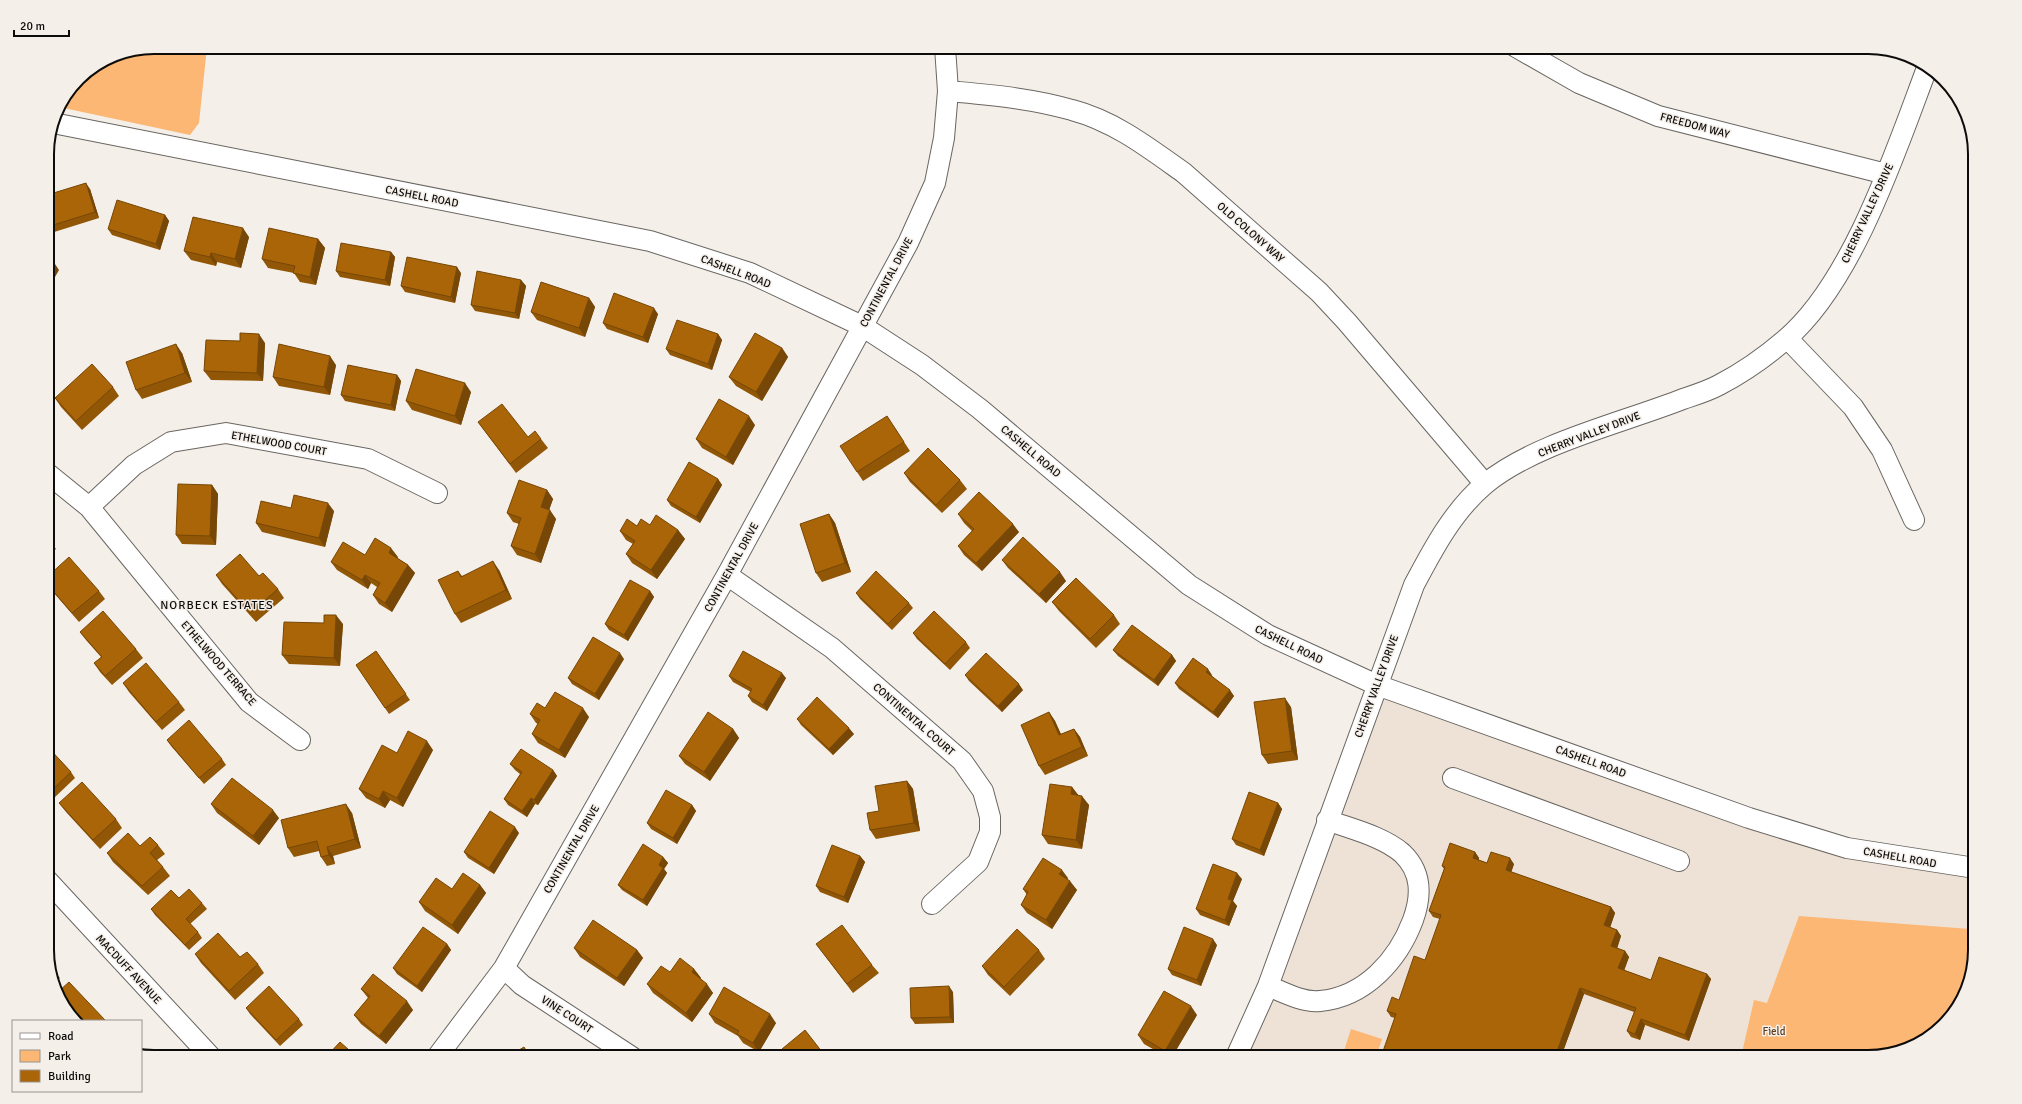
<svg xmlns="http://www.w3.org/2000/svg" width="2022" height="1104" font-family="Signika,sans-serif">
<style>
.built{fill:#eee2d7}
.green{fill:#fbb773}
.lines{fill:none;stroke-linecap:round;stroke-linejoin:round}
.minor-casing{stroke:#6a6661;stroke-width:22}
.minor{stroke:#fff;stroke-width:20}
.wall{fill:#915707}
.shaded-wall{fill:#764706}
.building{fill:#a96508;stroke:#764706}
.labels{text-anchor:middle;stroke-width:3;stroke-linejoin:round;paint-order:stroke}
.street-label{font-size:11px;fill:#0d0c0a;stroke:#f5efea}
.park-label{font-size:11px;fill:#5b3d1e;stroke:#f5efea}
.neighbourhood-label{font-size:12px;letter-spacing:1px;fill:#0d0c0a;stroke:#f5efea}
.rim{fill:none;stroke:#0d0c0a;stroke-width:2}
</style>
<rect width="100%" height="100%" fill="#f5efea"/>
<path class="built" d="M1377,685l372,133 226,50v82l-11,48 -37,41 -58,18h-633z"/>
<path class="green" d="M154,47h53l-8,76 -9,12 -131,-28 19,-29 35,-23z
M1799,916l171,13v44l-7,26 -36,40 -58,18h-128l13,-57 13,3z
M1351,1029l31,10 -6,18h-34z"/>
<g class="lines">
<g class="minor-casing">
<path id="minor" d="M1516,47l63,36 79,33 228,58
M948,91c42,4 83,7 124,19 42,11 77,38 112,63l135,119 28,30 138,162
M53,123l597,118 100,32 112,53 60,39 58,44 209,176 79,50 109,50 372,133 98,30 128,20
M1787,338l66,69 29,43 32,70
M47,473l42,34 160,195 51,38
M89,507l45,-42 37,-23 55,-9 142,26 69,34
M727,575l105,73 130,113 21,30 7,26v15l-12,30 -46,42
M1453,778l226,83
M47,880l164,177
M504,968l18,17 110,72
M1268,986c15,6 35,17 52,15 45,-4 78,-41 93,-81 9,-25 9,-48 -11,-67 -20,-17 -51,-24 -75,-33
M437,1057l67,-89 223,-393 181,-332 27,-60 9,-45 4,-47 -3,-44
M1236,1057l32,-71 146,-401c19,-36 39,-74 71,-101 50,-41 137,-61 198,-85 12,-4 25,-8 36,-14 23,-12 46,-28 67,-46 67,-57 110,-189 141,-271"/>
</g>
<use href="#minor" class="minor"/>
</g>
<path class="wall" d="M90,189l9,29 -48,15 -4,-6v-32z
M165,215l4,6 -9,29 -48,-15 -4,-6z
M249,237l-8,31 -24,-6 -1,4 -25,-6 -7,-9z
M318,239l7,9 -9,37 -16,-3 -6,-9 -26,-5 -6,-9z
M391,252l4,5 -5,29 -50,-9 -4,-6z
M461,273l-6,30 -50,-11 -4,-6z
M521,280l5,6 -7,33 -44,-8 -4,-6z
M589,298l6,9 -10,30 -48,-17 -6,-8z
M658,314l-10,29 -41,-14 -4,-6z
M718,334l4,6 -10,30 -42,-15 -4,-6z
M265,343l-2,38 -52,-1 -7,-9z
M782,348l6,9 -26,44 -26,-15 -7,-9z
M182,353l10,29 -50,17 -6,-9z
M336,365l-6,30 -51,-9 -6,-9z
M397,375l4,6 -6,30 -50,-10 -4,-6z
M113,387l6,9 -37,34 -21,-23 -6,-9z
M471,392l-10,33 -49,-15 -6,-9z
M887,416l23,35 -47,30 -6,-9z
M478,422l50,15 13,2 7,9 -32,25z
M755,425l-22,40 -31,-17 -6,-9z
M904,473l56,7 7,9 -25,24 -32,-31z
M718,479l4,6 -22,38 -29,-17 -4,-6z
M212,485l6,9 -2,51 -34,-1 -6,-9z
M547,490l6,9 -4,11 7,9 -15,44 -24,-8 -6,-9 8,-22 -6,-2 -6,-9z
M291,508l43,3 -9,36 -63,-15 -6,-9z
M829,514l6,9 16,49 -29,10 -6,-9z
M958,514l61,18 -37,39 -18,-16 -6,-9 14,-15 -8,-8z
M637,526l41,4 7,9 -28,40 -25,-16 -6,-9 7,-10 -7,-4 -6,-9z
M47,538l5,5 4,6 -9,8z
M365,555l33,2 -1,1 11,7 7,8 -23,39 -13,-8 -6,-9 4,-8 -6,-4 -3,6 -31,-19 -6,-8z
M1002,560l64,21 -20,22 -38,-35z
M499,570l13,29 -51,24 -6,-9 3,-43 4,5z
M216,575l43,1 19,13 6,9 -28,24 -34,-38z
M47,577l52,14 6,8 -26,23 -32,-37z
M650,591l4,6 -26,44 -19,-11 -4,-6z
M856,593l53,10 4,5 -21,22 -32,-31z
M1052,602l62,13 6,9 -24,24 -37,-37z
M343,624l-3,42 -51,-2 -7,-9z
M80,632l56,17 7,9 -31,27 -12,-13 -6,-9 7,-6 -15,-17z
M913,633l53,9 4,6 -20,22 -33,-31z
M1113,650l59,5 4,6 -18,25 -40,-30z
M376,651l34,49 -21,14 -33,-49z
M624,659l-25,41 -27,-16 -4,-6z
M965,675l58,15 -21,22 -33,-31z
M1212,675v1l22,20 -16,22 -39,-29 -4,-6z
M729,676l57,2 -19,33 -15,-9 -4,-6 3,-4 -18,-10z
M123,683l56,19 6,8 -23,20 -33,-38z
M1291,707l7,53 -30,4 -6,-9z
M545,708l44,9 -24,41 -27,-15 -6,-9 6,-10 -2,-1 -6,-9z
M1049,712l6,9 6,13 13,-5 6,8 8,19 -43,19 -6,-9z
M797,719l57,15 -21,21 -32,-30z
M733,729l6,9 -29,43 -25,-17 -6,-8z
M167,740l55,19 4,6 -22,19 -33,-38z
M47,746l24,26 4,6 -21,20 -7,-8z
M433,750l-30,57 -13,-7 -5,8 -19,-10 -7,-9 38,-36z
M510,764l43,6 4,6 -19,29 -3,-1 -8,13 -19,-12 -4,-6 16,-25 -5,-4z
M907,781l6,8 7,42 -44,8 -6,-9 9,-19z
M1072,787l6,8 11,10 -7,44 -34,-5 -6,-9z
M59,803l57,16 6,9 -22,21 -34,-37z
M1278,803l4,6 -18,47 -28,-11 -4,-6z
M211,804l68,14 -20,27 -42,-32z
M692,805l4,6 -19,33 -26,-15 -4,-6z
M352,813l9,35 -28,8 2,8 -8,2 -6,-9 -2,-6 -25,6 -6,-9z
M519,833l-25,41 -26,-16 -4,-6z
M158,845l7,9 -8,6 6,7 7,9 -22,19 -35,-33 -6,-9 33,-7z
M1475,852l4,6v2l8,3 27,1 -3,8 100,35 4,6 -5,14 7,3 4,6 -4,12 8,3 4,6 -5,13 27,10 56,-6 4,5 -22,62 -44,-16 -5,15 -9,-3 -4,-6 7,-19 -50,-18 -23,63h-180l14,-39 -4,-1 -4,-6 12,-11 26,-40 15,-41 -7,-2 -4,-6 15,-42 -2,-3z
M860,856l5,6 -17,41 -28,-11 -4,-6z
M663,857l5,6 -4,6 3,4 -20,33 -25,-16 -4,-5z
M1068,878l-1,1 10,11 -25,39 -25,-16 -6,-8 6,-10 -4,-6z
M1242,879l-9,22 4,5 -8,20 -29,-11 -4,-6z
M480,885l6,8 -28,41 -33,-23 -6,-9 33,-13z
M179,898l23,5 5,6 -17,15 8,8 4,6 -13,12 -34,-35 -4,-6z
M447,944l4,6 -29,42 -25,-18 -4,-6z
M816,944l56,21 7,8 -26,20z
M1217,945l-16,41 -29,-11 -4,-6z
M574,948l63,2 6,8 -19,28 -44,-29z
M1039,950l6,9 -35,37 -22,-21 -6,-9z
M195,954l45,3 18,7 6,9 -29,27 -34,-37z
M50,966l10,12 -5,4z
M694,969l7,9h-1l13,15 -21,29 -39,-29 -6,-9 23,-12z
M361,989l52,21 -27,34 -25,-20 -7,-9 14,-17z
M953,992l1,31 -39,1 -4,-6z
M246,1008l53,11 4,6 -23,21 -30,-32z
M709,1014l67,9 -17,29 -16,-9 -5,-7 -23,-13z
M1197,1015l-25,42h-5l-23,-13 -6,-9z"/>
<path class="shaded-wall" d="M86,183l4,6 9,29 -4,-6z
M165,215l4,6 -9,29 -4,-6z
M243,228l6,9 -8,31 -6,-9z
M318,239l7,9 -9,37 -6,-8z
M391,252l4,5 -5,29 -5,-6z
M211,253l6,9 -1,4 -6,-9z
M53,261l6,9 -12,21v-20z
M457,267l4,6 -6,30 -4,-6z
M521,280l5,6 -7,33 -4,-6z
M589,298l6,9 -10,30 -6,-9z
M654,308l4,6 -10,29 -5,-6z
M259,334l6,9 -2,38 -6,-8z
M718,334l4,6 -10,30 -4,-6z
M176,344l6,9 10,29 -7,-9z
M782,348l6,9 -26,44 -6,-9z
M330,356l6,9 -6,30 -6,-8z
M397,375l4,6 -6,30 -4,-6z
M465,383l6,9 -10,33 -6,-9z
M749,416l6,9 -22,40 -7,-8z
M718,479l4,6 -22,38 -4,-6z
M212,485l6,9 -2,51 -6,-9z
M547,490l6,9 -6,17 -6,-9z
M328,503l6,8 -9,36 -6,-9z
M550,510l6,9 -15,44 -6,-9z
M829,514l6,9 16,49 -6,-9z
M1013,524l6,8 -37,39 -6,-8z
M678,530l7,9 -28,40 -6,-9z
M391,548l7,9 -3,4 -6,-8z
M493,561l6,9 13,29 -6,-9z
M408,565l7,8 -23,39 -7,-9z
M1060,572l6,9 -20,22 -7,-9z
M365,575l6,8 -3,6 -6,-9z
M650,591l4,6 -26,44 -4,-6z
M336,615l7,9 -3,42 -6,-8z
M620,653l4,6 -25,41 -4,-6z
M1172,655l4,6 -18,25 -4,-6z
M1208,669l4,6 -2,2 -4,-5z
M782,673l4,5 -19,33 -4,-6z
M1019,684l4,6 -21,22 -4,-6z
M1230,690l4,6 -16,22 -5,-6z
M1285,698l6,9 7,53 -6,-9z
M583,708l6,9 -24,41 -6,-8z
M1049,712l6,9 10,23 -6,-9z
M849,728l5,6 -21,21 -4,-6z
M733,729l6,9 -29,43 -6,-9z
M1074,729l6,8 8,19 -6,-9z
M427,741l6,9 -30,57 -6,-9z
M553,770l4,6 -19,29 -4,-5z
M907,781l6,8 7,42 -6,-8z
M1072,787l7,9 -8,-2z
M383,791l7,9 -5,8 -6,-9z
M1082,796l7,9 -7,44 -6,-9z
M531,798l4,6 -8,13 -5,-6z
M1278,803l4,6 -18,47 -4,-6z
M346,804l6,9 9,35 -6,-9z
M692,805l4,6 -19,33 -4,-6z
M273,810l6,8 -20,27 -6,-9z
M515,827l4,6 -25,41 -5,-6z
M327,847l6,9 2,8 -6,-9z
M1475,852l4,6 -2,6 -4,-6z
M860,856l5,6 -17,41 -4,-6z
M663,857l5,6 -4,6 3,4 -20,33 -4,-6 16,-35z
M1510,858l4,6 -4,12 -4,-6z
M1062,870l6,8 -3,5 -6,-9z
M1237,873l5,6 -9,22 4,5 -8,20 -4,-6 3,-21z
M1070,881l7,9 -25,39 -6,-9z
M480,885l6,8 -28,41 -6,-9z
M1611,907l4,6 -6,18 -5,-6z
M1617,930l4,6 -5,16 -5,-6z
M1213,939l4,6 -16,41 -4,-6z
M447,944l4,6 -29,42 -5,-6z
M637,950l6,8 -19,28 -7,-8z
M1625,951l4,6 -6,17 -5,-6z
M694,969l7,9 -3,3 -6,-9z
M1707,974l4,5 -22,62 -4,-6z
M707,984l6,9 -21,29 -6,-9z
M949,986l4,6 1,31 -4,-6z
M1580,988l4,6 -23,63h-6z
M407,1001l6,9 -27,34 -7,-8z
M1191,1006l6,9 -25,42h-3l-4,-6z
M770,1014l6,9 -17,29 -6,-9z
M1641,1019l4,6 -5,15 -5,-6z"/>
<path class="building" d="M86,183l9,29 -48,15v-32z
M117,200l48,15 -9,29 -48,-15z
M193,217l50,11 -8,31 -24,-6 -1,4 -26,-6z
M269,228l49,11 -8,38 -17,-4 2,-7 -33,-7z
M341,243l50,9 -6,28 -49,-9z
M407,257l50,10 -6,30 -50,-11z
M47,258l6,3 -6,10z
M477,271l44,9 -6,33 -44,-8z
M541,282l48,16 -10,30 -48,-16z
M614,293l40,15 -11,29 -40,-14z
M677,320l41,14 -10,30 -42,-15z
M240,333l19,1 -2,39 -53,-2 2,-31 34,1z
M755,333l27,15 -26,44 -27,-15z
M176,344l9,29 -49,17 -10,-28z
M279,344l51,12 -6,31 -51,-10z
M92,364l21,23 -37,34 -21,-23z
M348,365l49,10 -6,30 -50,-10z
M416,369l49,14 -10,33 -49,-15z
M719,399l30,17 -23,41 -30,-18z
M502,404l26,33 7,-6 6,8 -31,25 -32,-42z
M887,416l17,26 -47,30 -17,-26z
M928,448l32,32 -24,25 -32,-32z
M689,462l29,17 -22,38 -29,-17z
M519,480l28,10 -6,17 9,3 -15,44 -24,-8 10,-28 -14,-5z
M178,484l34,1 -2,51 -34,-1z
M979,492l34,32 -37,39 -18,-17 16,-17 -16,-15z
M294,495l34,8 -9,35 -63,-15 5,-22 30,7z
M829,514l16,49 -29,10 -16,-49z
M656,515l22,15 -27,40 -25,-16 9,-13 -15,-10 7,-12 10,7 4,-7 9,6z
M1023,537l37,35 -21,22 -37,-34z
M47,538l5,5 -5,4z
M375,538l16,10 -2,5 19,12 -23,38 -12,-8 7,-12 -15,-8 -3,5 -31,-18 12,-20 22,13z
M240,554l19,22 4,-3 15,16 -28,24 -34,-38z
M69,557l30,34 -27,22 -25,-29v-7z
M493,561l13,29 -51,24 -17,-34 20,-9 3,6z
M876,571l33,32 -21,21 -32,-31z
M1076,578l38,37 -24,24 -38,-37z
M630,580l20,11 -26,44 -19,-11z
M103,611l33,38 -31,27 -11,-13 8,-6 -22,-25z
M934,611l32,31 -21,22 -32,-31z
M324,615h12l-2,43 -52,-3 2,-33 40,1z
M1132,625l40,30 -18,25 -41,-30z
M593,637l27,16 -25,41 -27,-16z
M376,651l30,43 -21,14 -29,-43z
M743,651l39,22 -19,32 -15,-9 4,-7 -23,-13z
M986,653l33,31 -21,22 -33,-31z
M1193,658l15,11 -2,3 24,18 -17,22 -38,-29z
M146,663l33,39 -23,20 -33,-39z
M555,692l28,16 -24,42 -27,-16 8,-14 -10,-6 7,-11 8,5z
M817,697l32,31 -20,21 -32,-30z
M1285,698l7,53 -30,4 -8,-53z
M708,712l25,17 -29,43 -25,-16z
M1049,712l10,23 15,-6 8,18 -43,19 -18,-41z
M189,720l33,39 -23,19 -32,-38z
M408,731l19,10 -30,57 -14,-7 -4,8 -20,-10 23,-44 15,8z
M47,746l24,26 -21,20 -3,-3z
M521,749l32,21 -19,30 -3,-2 -9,13 -18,-12 18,-27 -12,-8z
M232,778l41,32 -20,26 -42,-32z
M907,781l7,42 -44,7 -3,-17 12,-2 -4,-25z
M82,782l34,37 -23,21 -34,-37z
M1050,784l22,3 -1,7 11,2 -6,44 -34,-5z
M666,790l26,15 -19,33 -26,-15z
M1249,792l29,11 -18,47 -28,-11z
M346,804l9,35 -28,8 2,8 -8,2 -4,-16 -29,7 -7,-28z
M490,811l25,16 -26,41 -25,-16z
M128,833l12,13 10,-9 8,8 -8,8 13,14 -21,19 -35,-33z
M1450,843l25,9 -2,6 14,5 4,-11 19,6 -4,12 105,37 -7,18 13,5 -6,16 14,5 -7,17 33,12 8,-23 48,17 -22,61 -44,-16 -6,15 -8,-3 9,-23 -56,-20 -25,69h-174l15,-43 -9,-3 5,-14 7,3 15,-44 11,4 16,-45 -12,-4 16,-44 -3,-1z
M643,844l20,13 -4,8 4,3 -20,32 -25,-15z
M832,845l28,11 -16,41 -28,-11z
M1043,858l19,12 -3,4 11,7 -24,39 -25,-15 7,-13 -5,-3z
M1213,864l24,9 -9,26 4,1 -7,20 -29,-11z
M463,873l17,12 -28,40 -33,-23 17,-24 16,11z
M189,889l13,14 -16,16 12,13 -13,13 -34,-36 20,-19 8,8z
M593,920l44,30 -20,28 -43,-30z
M842,925l30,40 -25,19 -31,-40z
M423,927l24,17 -30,42 -24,-18z
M1184,927l29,12 -16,41 -29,-11z
M1017,929l22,21 -35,37 -22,-21z
M218,933l22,24 7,-5 11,12 -29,27 -34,-37z
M680,958l14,11 -2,3 15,12 -21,29 -39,-29 14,-18 9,6z
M50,966l5,6 -2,2z
M373,974l34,27 -28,35 -25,-21 16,-19 -9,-7z
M69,982l36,38 -2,1h-25l-13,-12 -6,-18z
M269,986l30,33 -23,21 -30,-32z
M949,986l1,31 -39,1 -1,-30z
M724,987l46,27 -17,29 -16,-9 2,-3 -30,-17z
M1164,991l27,15 -26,45 -27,-16z
M805,1030l21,27h-38l-6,-8z
M340,1042l17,15h-31z
M524,1047l6,10h-22z"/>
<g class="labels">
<g class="street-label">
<text transform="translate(1695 125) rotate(15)" y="4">FREEDOM WAY</text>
<text transform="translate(422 196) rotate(11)" y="4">CASHELL ROAD</text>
<text transform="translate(1867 213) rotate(-65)" y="4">CHERRY VALLEY DRIVE</text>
<text transform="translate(1251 232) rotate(41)" y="4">OLD COLONY WAY</text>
<text transform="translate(736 271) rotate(21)" y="4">CASHELL ROAD</text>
<text transform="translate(886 282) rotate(-62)" y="4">CONTINENTAL DRIVE</text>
<text transform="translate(1589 434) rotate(-21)" y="4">CHERRY VALLEY DRIVE</text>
<text transform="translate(279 443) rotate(10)" y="4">ETHELWOOD COURT</text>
<text transform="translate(1031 451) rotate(40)" y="4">CASHELL ROAD</text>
<text transform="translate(731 567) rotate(-61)" y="4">CONTINENTAL DRIVE</text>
<text transform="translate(1289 644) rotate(26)" y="4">CASHELL ROAD</text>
<text transform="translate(219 663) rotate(49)" y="4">ETHELWOOD TERRACE</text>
<text transform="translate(1376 686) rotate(-70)" y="4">CHERRY VALLEY DRIVE</text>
<text transform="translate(914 719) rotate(41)" y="4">CONTINENTAL COURT</text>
<text transform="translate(1591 761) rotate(20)" y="4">CASHELL ROAD</text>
<text transform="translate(571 849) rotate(-60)" y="4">CONTINENTAL DRIVE</text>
<text transform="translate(1900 857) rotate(10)" y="4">CASHELL ROAD</text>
<text transform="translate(129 969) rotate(47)" y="4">MACDUFF AVENUE</text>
<text transform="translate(567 1014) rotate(33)" y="4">VINE COURT</text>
</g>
<g class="park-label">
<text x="1774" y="1035">Field</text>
</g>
<g class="neighbourhood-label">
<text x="217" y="609">NORBECK ESTATES</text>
</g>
</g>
<path d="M0 0H2022V1104H0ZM154 54H1868A100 100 0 0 1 1968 154V950A100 100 0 0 1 1868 1050H154A100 100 0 0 1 54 950V154A100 100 0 0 1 154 54Z" fill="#f5efea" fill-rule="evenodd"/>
<path class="rim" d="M154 54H1868A100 100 0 0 1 1968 154V950A100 100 0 0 1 1868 1050H154A100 100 0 0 1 54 950V154A100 100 0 0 1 154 54Z"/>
<rect x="12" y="1020" width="130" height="72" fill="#f5efea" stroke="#989490"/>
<rect x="20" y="1033" width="20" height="6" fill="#ffffff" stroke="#989490"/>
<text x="48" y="1040" font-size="12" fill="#0d0c0a">Road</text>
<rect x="20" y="1050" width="20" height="12" fill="#fbb773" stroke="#989490"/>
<text x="48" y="1060" font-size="12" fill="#0d0c0a">Park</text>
<rect x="20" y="1070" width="20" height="12" fill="#a96508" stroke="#989490"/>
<text x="48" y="1080" font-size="12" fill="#0d0c0a">Building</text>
<path d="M14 30v6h55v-6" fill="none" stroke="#0d0c0a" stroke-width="2"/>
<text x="20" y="30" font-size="12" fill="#0d0c0a" stroke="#f5efea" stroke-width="3" paint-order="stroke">20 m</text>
</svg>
